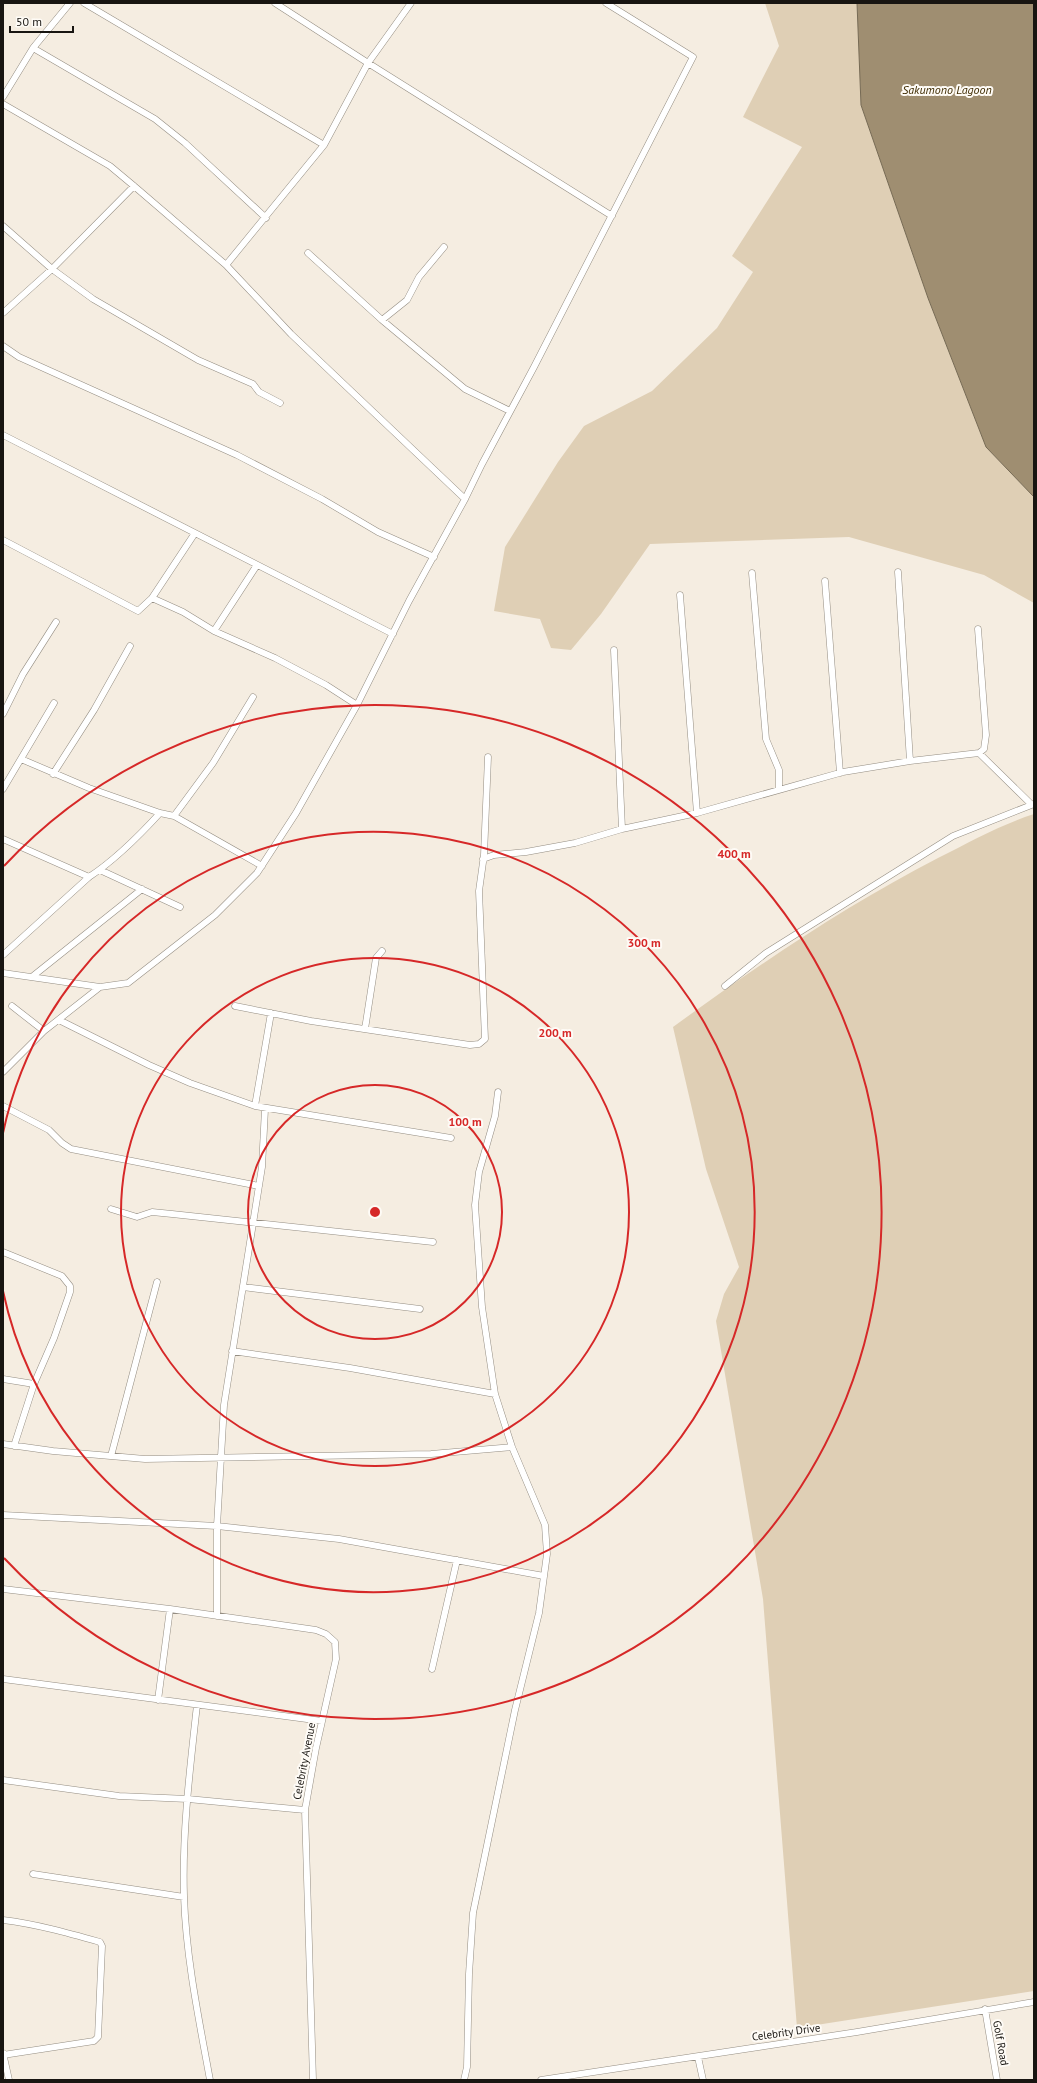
<svg xmlns="http://www.w3.org/2000/svg" width="1037" height="2083" font-family="'PT Sans',sans-serif">
<style>
.green{fill:#dfcfb5}
.water{fill:#9f8e71;stroke:#766a54}
.lines{fill:none;stroke-linecap:round;stroke-linejoin:round}
.street-casing{stroke:#948d82;stroke-width:7}
.street{stroke:#fff;stroke-width:6}
.ring{fill:none;stroke:#d62828;stroke-width:2}
.labels{text-anchor:middle;stroke-width:4;stroke-linejoin:round;paint-order:stroke}
.street-label{font-size:11px;fill:#181511;stroke:#fefbf6}
.water-label{font-size:12px;font-style:italic;fill:#412e05;stroke:#fefbf6}
.centre{fill:#d62828;stroke:#fefbf6;stroke-width:2}
.ring-label{font-size:12px;text-anchor:middle;font-weight:bold;fill:#d62828;stroke:#fefbf6;stroke-width:4;stroke-linejoin:round;paint-order:stroke}
</style>
<rect width="100%" height="100%" fill="#f5ede1"/>
<path class="green" d="M765,3h92l4,102 67,193 58,149 48,50v106l-50,-28 -135,-38 -199,7 -49,70 -30,36 -20,-2 -11,-29 -46,-8 11,-64 53,-85 26,-36 68,-35 65,-63 36,-56 -21,-16 70,-109 -59,-30 36,-71z
M1034,814v1177l-237,37 -34,-429 -47,-278 8,-27 15,-27 -33,-98 -33,-142c85,-62 172,-121 265,-169 32,-16 62,-33 96,-44z"/>
<path class="water" d="M857,3h177v494l-48,-50 -58,-149 -67,-193z"/>
<g class="lines">
<g class="street-casing">
<path id="street" d="M84,3l240,142
M275,3l93,60 244,153
M33,48l122,71 30,24 81,75
M3,97l30,-49 37,-45
M3,104l107,62 24,20 92,79 65,69 174,165
M3,226l49,43 41,30 105,61 55,24 6,8 21,11
M308,253l74,67 83,69 45,22
M226,265l98,-120 44,-82 43,-60
M3,313l49,-44 82,-83
M382,320l25,-20 12,-23 25,-30
M3,346l16,11 218,98 85,44 56,33 56,25
M3,435l390,199
M3,540l135,71 14,-13 31,14 31,19 61,27 51,27 31,20
M898,572l12,189
M752,573l14,166 13,31v19
M825,581l15,192
M680,595l17,218
M152,598l43,-65
M978,629l8,106 -2,14 -5,4
M214,631l43,-66
M614,650l8,179
M3,714l20,-40 33,-52
M21,759l68,29 71,25 14,3 88,50
M53,774l41,-64 36,-64
M3,789l51,-86
M174,816l39,-53 40,-66
M3,839l86,38
M483,859l11,-4 32,-3 49,-9 47,-14 75,-16 146,-41 67,-11 69,-8 52,51
M100,870l80,37
M3,955l86,-78c26,-17 50,-41 71,-64
M3,973l97,14 28,-4 87,-68 42,-42 39,-60 61,-108 52,-104 56,-102 17,-35 52,-97 159,-310 -87,-54
M33,976l109,-87
M725,986l41,-33 187,-117 81,-32
M12,1006l32,25
M235,1006l76,15 159,24 9,-1 6,-5 -6,-148 5,-36 4,-98
M59,1020l90,45 41,18 65,23 196,32
M365,1029l11,-71 6,-7
M3,1072l41,-41 56,-44
M3,1106l46,24 13,13 9,6 188,37
M255,1106l16,-93
M111,1209l26,8 15,-5 20,2 261,28
M3,1252l59,24 8,10v6l-16,46 -20,46 -20,62
M243,1287l177,22
M232,1351l118,17 145,26
M3,1379l31,5
M3,1444l50,7 92,8 286,-5 81,-7
M111,1456l46,-174
M3,1515l214,11 122,13 205,37
M3,1589l167,20 146,21 10,4 9,8 1,17 -20,89 -11,62 8,270
M217,1616v-90l7,-121 38,-238 3,-58
M432,1669l25,-109
M3,1679l319,42
M158,1700l12,-91
M197,1705c-7,63 -15,128 -13,191 2,62 15,124 26,184
M3,1780l116,16 69,3 117,11
M33,1874l151,23
M3,1920c33,4 65,13 97,22l2,4 -4,91 -4,4 -91,14
M985,2009l12,71
M3,2053l6,27
M698,2057l5,23
M464,2080l3,-13 2,-93 4,-61 42,-203 24,-97 8,-59 -2,-29 -33,-78 -17,-53 -13,-87 -7,-102 4,-33 16,-56 3,-24
M541,2080l316,-48 177,-30"/>
</g>
<use href="#street" class="street"/>
</g>
<g class="ring">
<circle cx="375" cy="1212" r="127"/>
<circle cx="375" cy="1212" r="254"/>
<path d="M3 1133A380 380 0 1 1 3 1291"/>
<path d="M4 866A507 507 0 1 1 4 1558"/>
</g>
<g class="labels">
<g class="street-label">
<text transform="translate(304 1761) rotate(-79)" y="4">Celebrity Avenue</text>
<text transform="translate(786 2032) rotate(-8)" y="4">Celebrity Drive</text>
<text transform="translate(1001 2043) rotate(80)" y="4">Golf Road</text>
</g>
<g class="water-label">
<text x="947" y="94">Sakumono Lagoon</text>
</g>
</g>
<circle cx="375" cy="1212" r="6" class="centre"/>
<g class="ring-label">
<text x="734" y="858">400 m</text>
<text x="644" y="947">300 m</text>
<text x="555" y="1037">200 m</text>
<text x="465" y="1126">100 m</text>
</g>
<rect width="1037" height="2083" fill="none" stroke="#181511" stroke-width="8"/>
<path d="M10 26v6h63v-6" fill="none" stroke="#181511" stroke-width="2"/>
<text x="16" y="26" font-size="12" fill="#181511" stroke="#fefbf6" stroke-width="3" paint-order="stroke">50 m</text>
</svg>
